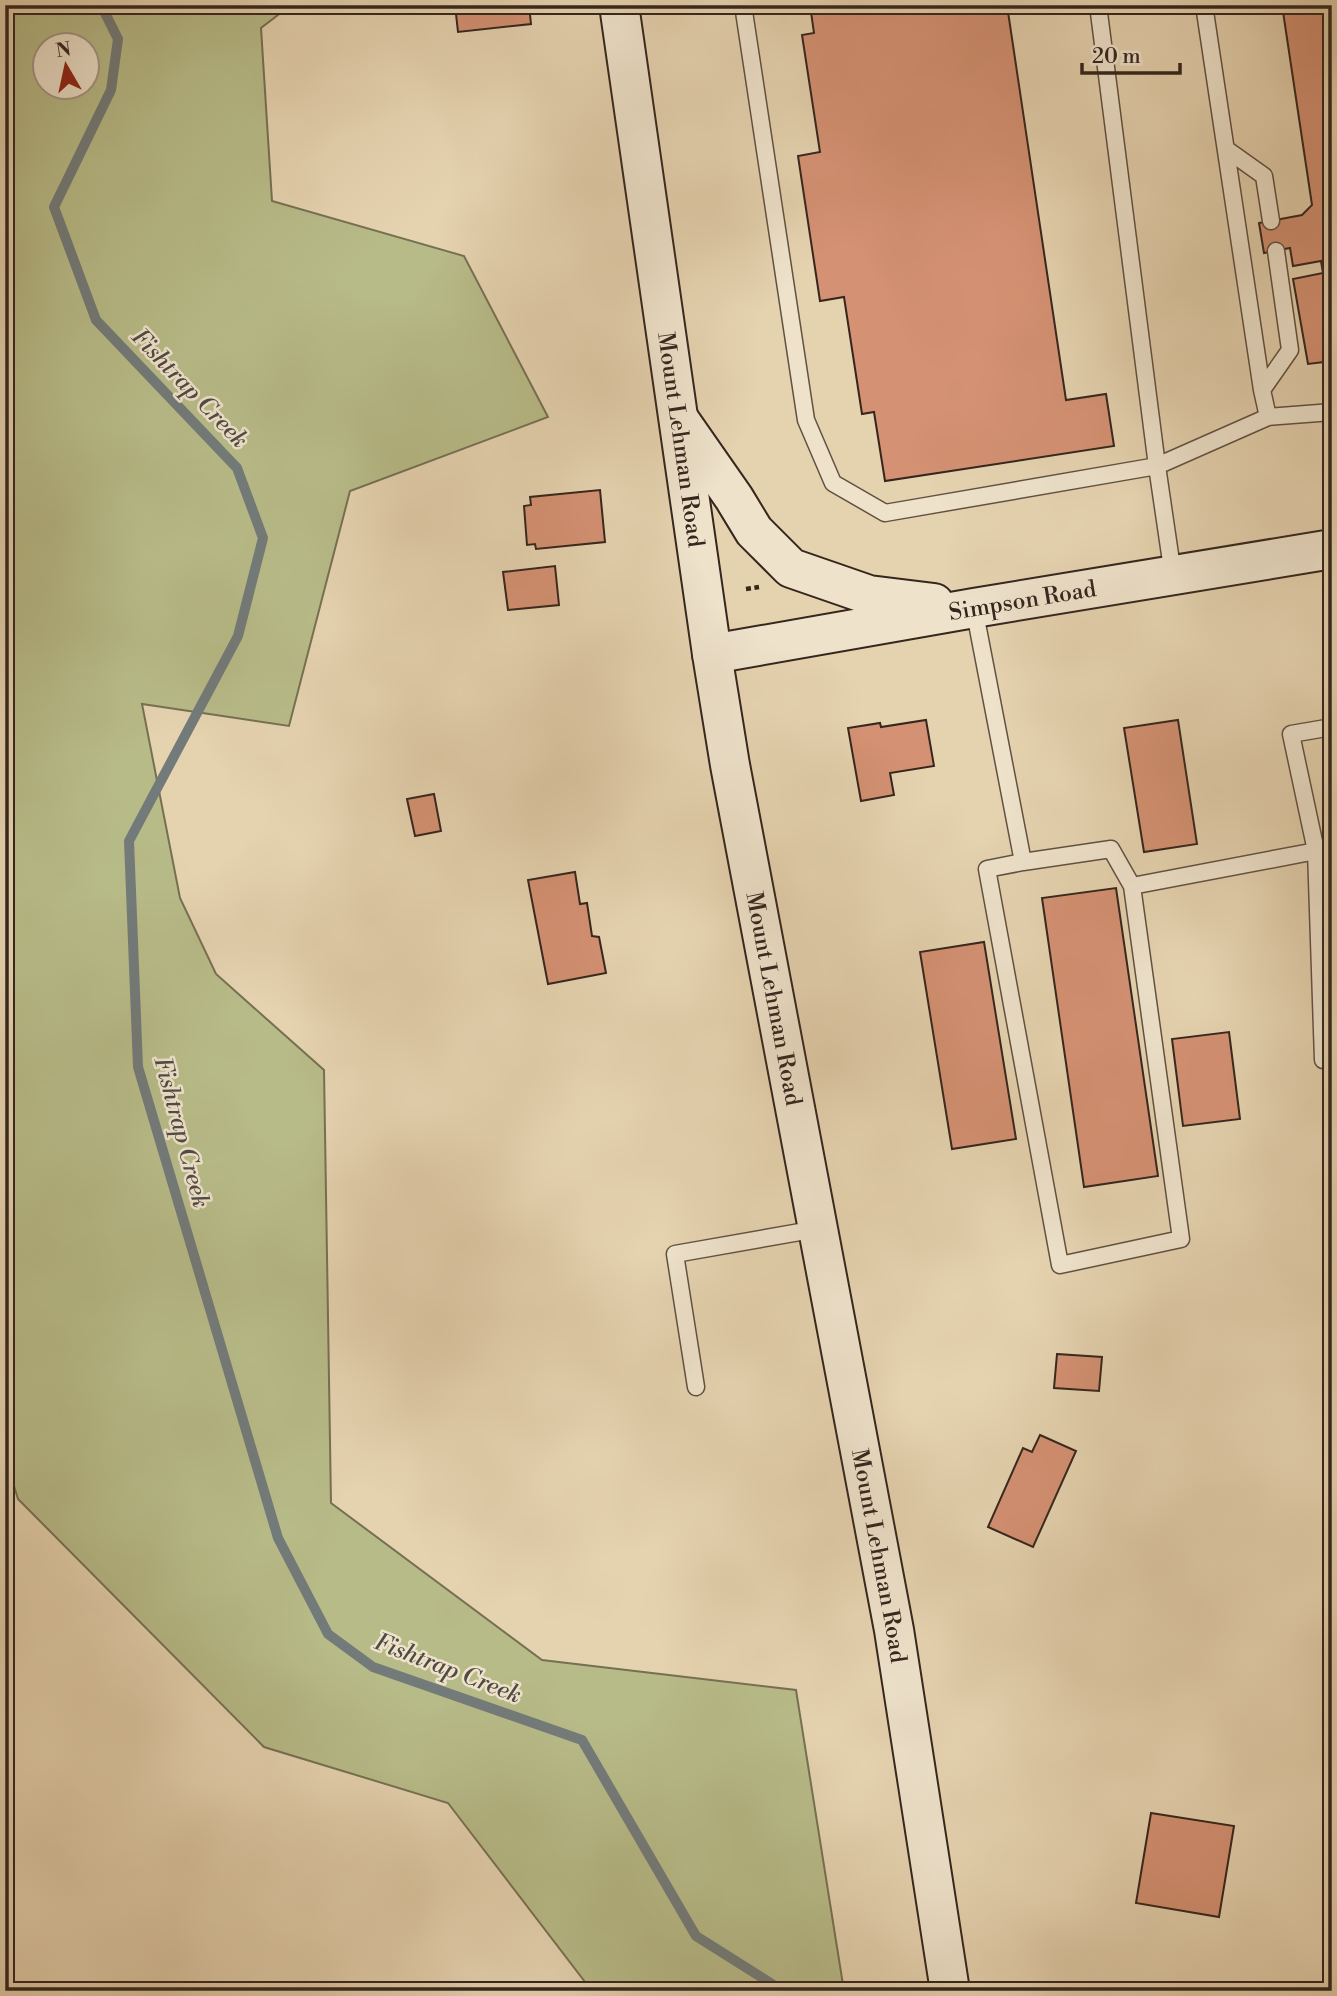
<svg xmlns="http://www.w3.org/2000/svg" width="1337" height="1996" font-family="'Libre Bodoni',serif">
<style>
.green{fill:#b7bb88;stroke:#767053;stroke-width:2;fill-rule:evenodd}
.lines{fill:none;stroke-linecap:round;stroke-linejoin:round}
.stream{stroke:#737b7a;stroke-width:10}
.building{fill:#d49173;stroke:#35261e;stroke-width:2}
.lane-casing{stroke:#615142;stroke-width:19}
.secondary-casing{stroke:#35261e;stroke-width:42}
.path{stroke:#35261e;stroke-width:4.5;stroke-dasharray:5 3.5;stroke-linecap:butt}
.lane{stroke:#eee2cb;stroke-width:16}
.secondary{stroke:#eee2cb;stroke-width:38}
.labels{text-anchor:middle;stroke-width:5;stroke-linejoin:round;paint-order:stroke}
.street-label{font-size:23px;fill:#35261e;stroke:#eee2cb}
.water-label{font-size:24px;font-style:italic;fill:#4f4a44;stroke:#eee2cb}
</style>
<rect width="100%" height="100%" fill="#e5d2af"/>
<filter id="stains"><feTurbulence type="fractalNoise" baseFrequency=".00286" numOctaves="4"/><feColorMatrix values="0 0 0 0 .2 0 0 0 0 .09 0 0 0 0 .02 0 0 0 .5 -.17"/></filter>
<radialGradient id="worn" r=".72"><stop offset=".6" stop-color="#630" stop-opacity="0"/><stop offset="1" stop-color="#630" stop-opacity=".3"/></radialGradient>
<path class="green" d="M5,5h286l-30,23 11,173 192,55 84,161 -198,74 -61,235 -147,-22 38,194 36,76 108,96 7,433 211,157 254,30 48,301h-252l-144,-188 -184,-56 -246,-248 -13,-42zM46,46h42v42h-42z"/>
<g class="lines">
<path class="stream" d="M101,5l17,34 -7,51 -57,117 42,113 141,148 26,70 -25,98 -109,205 9,226 140,471 50,96 45,33 209,73 114,196 76,48 4,7"/>
</g>
<path class="building" d="M455,5h74l2,19 -73,8z
M810,5h197l59,395 40,-6 8,52 -229,35 -11,-69 -12,2 -18,-117 -24,4 -22,-145 22,-4 -18,-117 12,-2z
M1282,5h50v356l-24,3 -15,-85 30,-6 -2,-12 -28,5 -3,-18 -26,5 -5,-30 43,-8 10,-10z
M600,490l5,52 -69,7 -1,-5 -8,1 -3,-39 7,-1 -1,-8z
M555,566l4,39 -51,5 -5,-38z
M926,720l8,46 -44,7 4,22 -33,6 -13,-73 32,-5 1,4z
M1178,720l19,124 -53,8 -20,-124z
M434,794l7,37 -26,5 -8,-37z
M575,872l5,32 7,-1 5,33 7,1 7,36 -58,11 -20,-104z
M1116,888l42,288 -74,11 -42,-289z
M984,942l32,197 -64,10 -32,-197z
M1229,1032l11,87 -57,7 -11,-87z
M1057,1354l45,3 -3,34 -45,-3z
M1040,1435l36,16 -43,96 -45,-20 35,-79 9,4z
M1151,1813l83,13 -15,91 -83,-14z"/>
<g class="lines">
<g class="lane-casing">
<path id="lane" d="M743,5l63,415 27,63 52,30 272,-47 -59,-461
M1204,5l58,385 6,27
M1226,149l38,27 7,45
M1262,390l28,-40 -14,-99
M1173,575l-16,-109 111,-49 64,-5
M974,608l49,254 88,-13 21,37 49,353 -121,26 -73,-396 36,-7
M1132,886l184,-35 16,-7
M1323,1060l-7,-209 -25,-117 41,-7
M696,1387l-21,-133 142,-25"/>
</g>
<g class="secondary-casing">
<g id="secondary">
<path id="s1" d="M619,5l93,649 18,111 164,865 56,361"/>
<path d="M681,422l53,76 20,33 37,37 78,27 65,8"/>
<path id="s2" d="M712,654l262,-46 358,-59"/>
</g>
</g>
<path class="path" d="M746,589l13,-2"/>
<use href="#lane" class="lane"/>
<use href="#secondary" class="secondary"/>
</g>
<g class="labels">
<g class="street-label">
<text dy="8" stroke="none"><textPath href="#s1" startOffset="439">Mount Lehman Road</textPath></text>
<text dy="8" stroke="none"><textPath href="#s2" startOffset="315">Simpson Road</textPath></text>
<text dy="8" stroke="none"><textPath href="#s1" startOffset="1006">Mount Lehman Road</textPath></text>
<text dy="8" stroke="none"><textPath href="#s1" startOffset="1573">Mount Lehman Road</textPath></text>
</g>
<g class="water-label">
<text transform="translate(190 388) rotate(46)" y="8">Fishtrap Creek</text>
<text transform="translate(182 1132) rotate(75)" y="8">Fishtrap Creek</text>
<text transform="translate(448 1668) rotate(21)" y="8">Fishtrap Creek</text>
</g>
</g>
<rect width="1337" height="1996" fill="none" stroke="#e5d2af" stroke-width="28"/>
<rect x="7" y="7" width="1323" height="1982" fill="none" stroke="#35261e" stroke-width="3.5"/>
<rect x="14" y="14" width="1309" height="1968" fill="none" stroke="#35261e" stroke-width="2"/>
<g transform="translate(66 66) rotate(351)"><circle r="33" fill="#eee2cb" stroke="#a49786" stroke-width="2"/>
<path d="M0-5L12 26L0 18L-12 26Z" fill="#8f2418"/>
<text y="-10" font-size="19" font-weight="bold" text-anchor="middle" fill="#35261e">N</text>
</g>
<path d="M1082 63v10h98v-10" fill="none" stroke="#35261e" stroke-width="3.5"/>
<text x="1092" y="63" font-size="21" fill="#35261e" stroke="#eee2cb" stroke-width="5" paint-order="stroke">20 m</text>
<rect width="100%" height="100%" filter="url(#stains)"/>
<rect width="100%" height="100%" fill="url(#worn)"/>
</svg>
